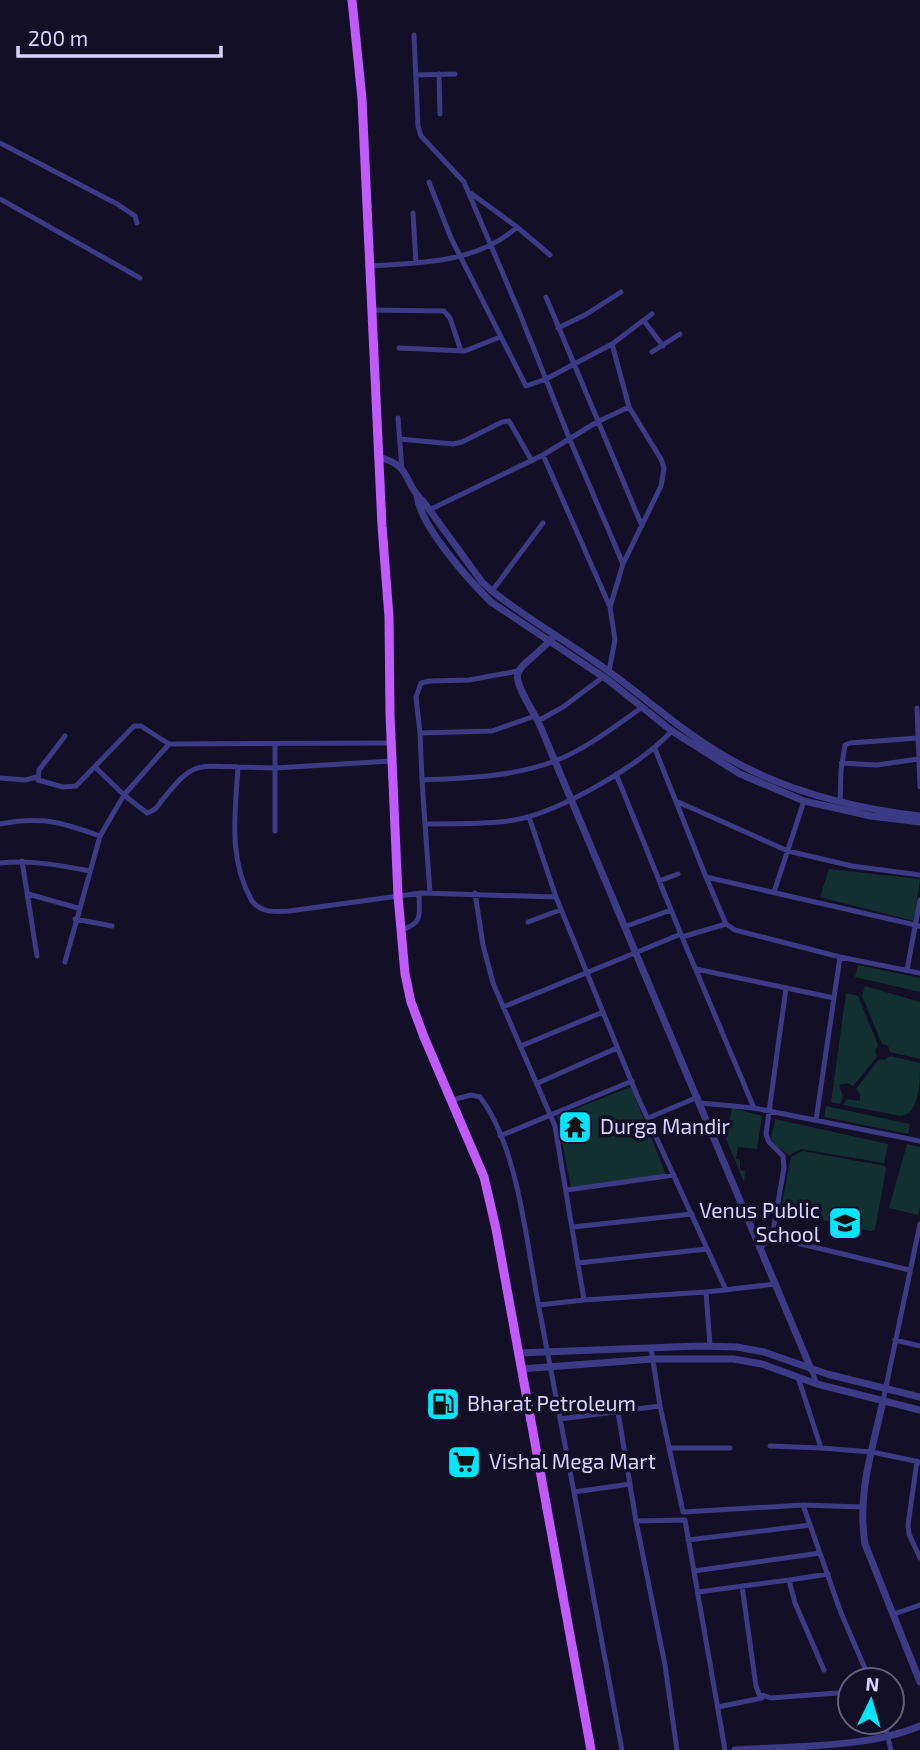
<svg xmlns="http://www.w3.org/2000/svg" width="920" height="1750" font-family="'Exo 2',sans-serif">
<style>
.green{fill:#12302f}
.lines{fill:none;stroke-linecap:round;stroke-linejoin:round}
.minor{stroke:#3d3a85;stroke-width:5}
.tertiary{stroke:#3d3a85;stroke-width:7}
.primary{stroke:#c25bff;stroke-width:9}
.labels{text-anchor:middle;stroke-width:7;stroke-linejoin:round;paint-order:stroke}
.poi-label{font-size:21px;fill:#d9d4ff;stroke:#130f26;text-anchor:start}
</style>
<rect width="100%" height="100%" fill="#130f26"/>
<path class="green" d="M829,869l91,10 -6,42 -94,-24z
M858,965l62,13v14l-65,-15z
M865,986l55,16v57l-30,-7 -2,-6 -6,-2 -20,-48z
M846,993l12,3 20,49 -3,6 2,6 -24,29 -5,-3 -9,2 4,12 -3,7 -9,-2z
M890,1056l30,7c0,19 0,50 -19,53l-58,-11 4,-6 13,2v-7l-4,-5 23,-30 6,1z
M631,1087l35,88 -95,12 -14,-71z
M826,1106l84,18 -2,10 -84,-17z
M732,1108l30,8 -5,33 -19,-2 -2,12 4,1v10l5,1 -1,11 -18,-43z
M775,1119l113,25 -4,19 -83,-14 -8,4 -3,3 -15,-11 -4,-6z
M907,1144l13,3v60l-2,8 -29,-7z
M802,1151l83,15 1,3 -11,61 -4,1 -87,-20 -2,-8 9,-46z"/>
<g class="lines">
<path class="minor" d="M414,35l4,91 3,10 43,46 56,132 50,126 53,124
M439,74l1,40
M416,75l39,-1
M0,143l117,61 18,12 2,7
M429,182l22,56 75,148 20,-7 66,-35 40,-30
M472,194l45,33 33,28
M0,199l140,79
M413,213l3,50
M370,266c49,-3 108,-3 147,-39
M546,297l96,229
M372,310l72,1 6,7 11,33
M644,321l19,25
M558,328l27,-13 36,-23
M399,348l66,3 35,-14
M652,352l28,-18
M398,418l4,51
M400,439l53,5 9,-2 40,-20 7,-1 23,40
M543,455l67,152 5,33 -6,31
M429,510l114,-55 54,-33 32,-15
M492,591l51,-68
M610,607l13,-43 38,-78 3,-18 -3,-9 -32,-52 -17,-63
M917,708l3,79
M538,721l25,-14 40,-30
M420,733l-4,-36 5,-14 9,-2 39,-1 49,-9
M65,736l-26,34 -1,10 25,7 13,-1 58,-60h7l28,18 -45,51 -24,41
M169,744l222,-1
M275,744v87
M655,749l51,128 214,49
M841,763l36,2 41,-6
M95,767l29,28 23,18c8,-2 11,-7 16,-14 29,-35 30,-34 75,-32 -3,47 -10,92 14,134 9,12 23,11 37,10l132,-18 135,4 80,196 90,197
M238,767l37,1 117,-7
M616,774l66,163 44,-13
M0,778l25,2 12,-3
M422,780l-2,-47 72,-2 43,-15
M676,801l112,50 64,15 68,9
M840,803l1,-33 4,-25 5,-2 68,-5
M529,817l27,80
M0,824c42,-8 61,-2 100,12l-35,126
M425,824l-3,-44c44,-2 91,-3 133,-19 31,-12 59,-34 86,-53
M22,861l15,95
M0,863c31,-3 59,2 90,8
M706,877l20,47 9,6 105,27 80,16
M659,881l19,-7
M774,892l30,-91
M430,893l-5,-69c30,-1 61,1 90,-4 47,-9 125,-55 157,-89
M475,893l8,52 10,38 62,143 29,174 122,-8
M28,894l50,14
M75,919l37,7
M528,922l32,-12
M624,927l47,-17
M401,930c23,-7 18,-15 18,-37
M682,937l72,171 -53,-5
M696,969l138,29
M907,970l13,-70
M503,1007l178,-73
M521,1046l82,-34
M538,1083l79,-35
M452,1100l19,-5 9,2c37,48 46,141 57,200 12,65 25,130 37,195l56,-8
M754,1108l166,33
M648,1118l50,-21
M816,1120l24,-163
M500,1136l132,-55
M567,1190l107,-15
M573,1227l119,-13
M772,1237l137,33
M761,1247l11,-10 12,-69 -1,-12 -14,-14 -3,-8 20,-146
M578,1263l129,-14
M539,1305l45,-5
M895,1340l25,6
M710,1346l-4,-54 70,-8
M651,1348l9,58 23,106 120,-7 58,2
M811,1369l6,15
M798,1377l23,71 51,4 48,10
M883,1401l37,-177
M618,1412l18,109
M560,1419l100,-13
M770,1446l51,2
M670,1448h60
M917,1461l-9,64 1,9 11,24
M574,1492l48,258
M803,1505l38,108 29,67
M688,1540l122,-15
M694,1571l126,-18
M742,1586l14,100 3,8 12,4 79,-6
M698,1592l91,-12
M894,1614l26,-9
M824,1670l-29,-67 -6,-23 39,-6
M718,1707l44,-9
M884,1722l7,28
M677,1750l-12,-85 -29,-144 49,-1 40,230"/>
<path class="tertiary" d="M379,457c35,10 22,24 44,44l59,81 10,9c38,30 80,53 119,82 37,27 72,59 112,82 60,36 128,53 197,61
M417,496c4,31 51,83 74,106l117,78 64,51 68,43 64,27 67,15 49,6
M555,635c-38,43 -53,25 -17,86l273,648
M518,1353l181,-7 38,1 27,5 63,22 93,23
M521,1369l132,-10h80l29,5 55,20 103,26
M883,1401c-11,50 -26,93 -18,143l55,138
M735,1750c57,-4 133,-2 185,-24"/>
<path class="primary" d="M352,0l10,99 20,427 7,91 1,98 8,181 7,78 6,28 13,35 60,140 12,52 95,521"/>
</g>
<defs>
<g id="temple-square" transform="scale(1.75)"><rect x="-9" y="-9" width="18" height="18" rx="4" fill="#00e5ff" stroke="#130f26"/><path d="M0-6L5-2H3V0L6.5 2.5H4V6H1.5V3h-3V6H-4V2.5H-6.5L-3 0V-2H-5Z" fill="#111"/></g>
<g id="school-square" transform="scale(1.75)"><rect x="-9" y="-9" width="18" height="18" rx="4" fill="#00e5ff" stroke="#130f26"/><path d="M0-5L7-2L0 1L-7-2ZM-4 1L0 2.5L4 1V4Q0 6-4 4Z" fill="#111"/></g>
<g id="fuel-square" transform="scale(1.75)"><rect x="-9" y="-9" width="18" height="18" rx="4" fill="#00e5ff" stroke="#130f26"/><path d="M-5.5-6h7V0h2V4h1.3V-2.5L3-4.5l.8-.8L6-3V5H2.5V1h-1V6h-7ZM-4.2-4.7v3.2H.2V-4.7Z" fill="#111"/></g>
<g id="supermarket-square" transform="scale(1.75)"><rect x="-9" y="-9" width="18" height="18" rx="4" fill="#00e5ff" stroke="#130f26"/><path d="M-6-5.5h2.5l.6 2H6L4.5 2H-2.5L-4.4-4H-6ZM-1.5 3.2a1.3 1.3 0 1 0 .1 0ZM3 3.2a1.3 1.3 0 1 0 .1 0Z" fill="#111"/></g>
</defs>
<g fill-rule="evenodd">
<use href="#temple-square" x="575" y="1127"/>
<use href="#school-square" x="845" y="1223"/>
<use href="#fuel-square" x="443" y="1404"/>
<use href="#supermarket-square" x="464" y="1462"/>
</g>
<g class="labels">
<g class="poi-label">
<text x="600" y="1134">Durga Mandir</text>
<text x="820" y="1218" text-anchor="end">Venus Public<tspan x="820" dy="24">School</tspan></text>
<text x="467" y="1411">Bharat Petroleum</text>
<text x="489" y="1469">Vishal Mega Mart</text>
</g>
</g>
<g transform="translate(871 1701) rotate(5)"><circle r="33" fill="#130f26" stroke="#625e7d" stroke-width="2"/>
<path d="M0-5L12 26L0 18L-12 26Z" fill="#00e5ff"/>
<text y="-10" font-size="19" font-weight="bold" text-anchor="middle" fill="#d9d4ff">N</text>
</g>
<path d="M18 46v10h203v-10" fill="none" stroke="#d9d4ff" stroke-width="3.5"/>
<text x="28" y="46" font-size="21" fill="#d9d4ff" stroke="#130f26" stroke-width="5" paint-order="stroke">200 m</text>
</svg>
